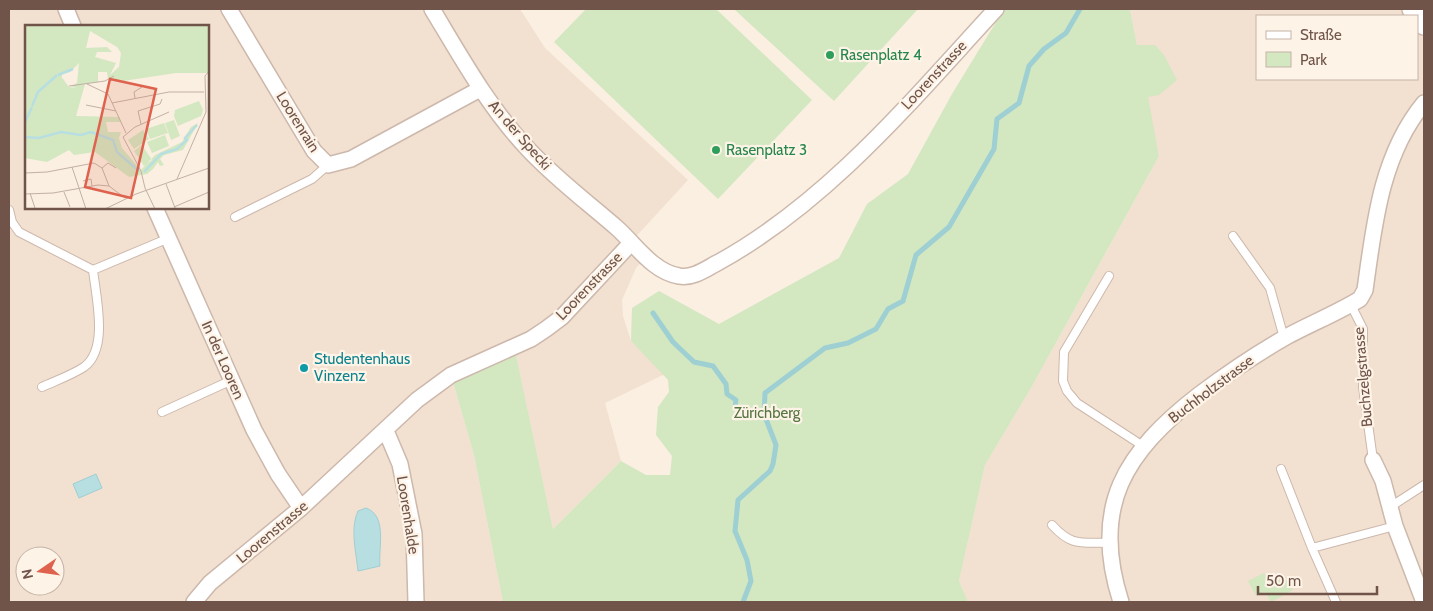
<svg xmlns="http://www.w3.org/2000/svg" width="1433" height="611" font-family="Cabin,sans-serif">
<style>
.residential{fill:#f2e0d0;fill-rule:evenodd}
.green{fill:#d3e7c1}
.water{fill:#b7dfe2;stroke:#9ecfd3}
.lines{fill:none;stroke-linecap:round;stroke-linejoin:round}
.stream{stroke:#9ecfd3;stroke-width:5}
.lane-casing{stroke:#cdb8ac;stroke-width:10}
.street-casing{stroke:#cdb8ac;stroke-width:18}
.secondary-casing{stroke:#cfb7a9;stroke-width:24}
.lane{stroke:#fff;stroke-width:8}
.street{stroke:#fff;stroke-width:15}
.secondary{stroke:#fff;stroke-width:21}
.leisure-dot{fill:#2e9e5b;stroke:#fef3e7;stroke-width:2}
.culture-dot{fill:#0f9aa8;stroke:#fef3e7;stroke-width:2}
.labels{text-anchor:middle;stroke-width:4.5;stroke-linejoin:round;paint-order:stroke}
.leisure-label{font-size:15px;fill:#27864d;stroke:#fef3e7;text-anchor:start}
.street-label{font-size:15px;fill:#70544a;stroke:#fef3e7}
.culture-label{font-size:15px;fill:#0d838f;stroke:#fef3e7;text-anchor:start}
.park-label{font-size:15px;fill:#557542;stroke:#fef3e7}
.inset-river{fill:none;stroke:#b7dfe2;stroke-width:2.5}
.inset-road{fill:none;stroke:#c3b1a5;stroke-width:1}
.view{fill:#de624d;fill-opacity:0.15;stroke:#de624d;stroke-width:2.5}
.inset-edge{fill:none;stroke:#70544a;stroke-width:2.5}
</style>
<rect width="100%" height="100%" fill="#faefe1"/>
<path class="residential" d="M9,9h511l25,39 143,132 -57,62 15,15 -10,11 -14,32 1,16 8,25 34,33 -60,29 16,58 -68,68 -39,-182 -63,28 23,80 29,147h-494zM26,26h182v182h-182zM25,556h30v30h-30z
M1130,9h294v593h-456l-9,-21 26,-116 46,-77 128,-232zM1257,16h160v63h-160z"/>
<path class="green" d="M586,9h130l96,91 -94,99 -164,-157z
M736,9h182l-84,92 -99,-91z
M1004,9h126l7,36h18l9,10 13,25 -18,15 -11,2 11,59 -128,232 -46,77 -26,116 9,21h-465l-29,-147 -23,-80 63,-29 39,183 68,-68 25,14h24l2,-19 -16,-21 2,-28 11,-15 -1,-12 -37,-39 1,-33 27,-17 60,33 120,-66 28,-54 41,-30 44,-80z
M1264,573l4,7h20l5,10 -22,12 -6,-10 -9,4 -8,-15z"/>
<path class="water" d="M96,474l6,14 -23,10 -6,-14z
M366,508c22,8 12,40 14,58l-22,5c-2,-20 -8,-42 0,-60z"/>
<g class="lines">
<path class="stream" d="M653,313l20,29 21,20 19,4 13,18 1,10 9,6 -1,7 10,9 19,-2
M743,602l8,-21 -4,-21 -12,-29 3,-31 32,-29 3,-7 3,-19 -12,-31 1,-21 60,-45 23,-5 28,-14 12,-20 15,-8 13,-46 33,-28 45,-78 3,-30 22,-16 10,-37 15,-17 22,-16 14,-24"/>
<g class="lane-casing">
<path id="lane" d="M9,210l3,12 7,10 74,38 76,-32
M235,217l77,-38 16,-14
M1233,236l37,52 14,50
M1109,276l-45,76 -1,29 4,10 10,12 66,43
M1351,305l12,24v58l10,73
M42,387c13,-6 30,-12 42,-20 25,-18 12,-70 9,-97
M162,412l70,-32
M1281,469l31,79
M1390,507l34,-22
M1052,525c20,22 29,17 57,18
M1336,602l-24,-54 83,-22"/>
</g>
<g class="street-casing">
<path id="street" d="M66,9l7,17
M229,9l85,142 14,14 23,-6 129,-70
M432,9c29,48 57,99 96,140 27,29 59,53 89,79 18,16 36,44 62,48 14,3 28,-8 40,-14 110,-61 193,-162 277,-253
M155,208l99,222 24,44 23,34
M386,431l14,33 14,70 2,68
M1373,460l10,21 12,45 29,76
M194,602l16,-19 91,-75 116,-108 34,-25 80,-36 15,-10 16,-12 69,-74
M1121,602c-31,-96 4,-150 79,-208 28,-21 56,-40 86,-57 24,-13 51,-24 74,-38l5,-9c9,-65 16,-135 59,-187"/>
</g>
<g class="secondary-casing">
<path id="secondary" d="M1413,9l11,15"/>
</g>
<use href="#lane" class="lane"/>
<use href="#street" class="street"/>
<use href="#secondary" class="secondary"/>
</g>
<g class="leisure-dot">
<circle cx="830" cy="55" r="5"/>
<circle cx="716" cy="150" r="5"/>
</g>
<circle class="culture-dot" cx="304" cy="368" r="5"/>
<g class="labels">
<g class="leisure-label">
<text x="840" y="60">Rasenplatz 4</text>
<text x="726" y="155">Rasenplatz 3</text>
</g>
<g class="street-label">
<text transform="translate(934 75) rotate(-47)" y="5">Loorenstrasse</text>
<text transform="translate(298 122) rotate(58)" y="5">Loorenrain</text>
<text transform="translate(520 135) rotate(49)" y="5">An der Specki</text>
<text transform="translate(589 286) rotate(-46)" y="5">Loorenstrasse</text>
<text transform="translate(223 360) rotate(66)" y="5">In der Looren</text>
<text transform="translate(1363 377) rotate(-95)" y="5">Buchzelgstrasse</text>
<text transform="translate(1211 389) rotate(-37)" y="5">Buchholzstrasse</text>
<text transform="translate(408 515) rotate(81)" y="5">Loorenhalde</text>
<text transform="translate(272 532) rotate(-40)" y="5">Loorenstrasse</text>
</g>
<g class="culture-label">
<text x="314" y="364">Studentenhaus<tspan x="314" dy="17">Vinzenz</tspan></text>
</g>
<g class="park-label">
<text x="767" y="418">Zürichberg</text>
</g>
</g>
<g transform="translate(25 25)">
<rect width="184" height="184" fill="#faefe1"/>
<path d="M0,0h184v46l-3,2h-30l-53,8 -15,-2 -1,-7h-9v10l-13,2 -9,32 43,1 2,5h-15l2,10h13l-2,6 3,10 19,22 14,-15 27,-13 9,-15 7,-4 -15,27 -19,5 -4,4 4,6 -4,1 -2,-4 -5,7 4,2 -4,-2 -6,5 -18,3 -34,-25 -21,3 -5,-5 -22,12 -22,-4zM65,6l27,16 4,6 -2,14 -9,8 6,-12 -21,-6 2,-5h15l-5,-5 -21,1zM54,38l-2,20 -6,3 5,2 -7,-1 -9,-12 2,2v-3l8,-2zM174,76l4,9 -2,6 -23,10 -4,-10 1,-6zM149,95l6,16 -9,4 -6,-17zM139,98l4,10 -18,6 -4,-10zM118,105l6,9 -15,10 -6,-9zM140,110l4,11 -17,7 -5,-11zM117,120l10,15 -8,6 -10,-15z" fill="#d3e7c1" fill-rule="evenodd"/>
<path class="inset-river" d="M33,50l15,-6M7,81l6,-14 19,-17M0,97l7,-15M0,112l14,1 22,-6 20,3 10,-3 22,8 4,12 22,19M119,147l17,-18 16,-5 10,-9 -2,-2 12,-13"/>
<path class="inset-road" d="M62,59l21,10 18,39M44,61l36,-5 9,-5M110,73l-1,-6 8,-5M87,78l57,-11h35M61,80l30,6M116,99l-3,-13 22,-7 2,-5M47,142l14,42M77,143l6,-5 8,5M0,148l22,-1 47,-9 8,5 7,18M152,154l29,-67 -1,-36 4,-5M58,156l8,-2 1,7M141,159l9,24M39,167l6,15M5,168l5,15M0,169l28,-1 45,-8 11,1 16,12M149,182l35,-15M80,184l31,-15 73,-26M130,184l-10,-21 -4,-17 -18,-34 12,-10 34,-15"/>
<path class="view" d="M85,54l46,10 -25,109 -46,-11z"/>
<rect width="184" height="184" class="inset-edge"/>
</g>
<rect width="1433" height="611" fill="none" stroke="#70544a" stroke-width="20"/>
<rect x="1256" y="15" width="162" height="65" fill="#fef3e7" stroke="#c5b3a8"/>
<rect x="1266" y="31" width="25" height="8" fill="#ffffff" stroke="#c5b3a8"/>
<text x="1300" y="40" font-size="15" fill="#70544a">Straße</text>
<rect x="1266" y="52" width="25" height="15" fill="#d3e7c1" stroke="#c5b3a8"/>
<text x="1300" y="65" font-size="15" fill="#70544a">Park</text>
<g transform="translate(40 571) rotate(257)"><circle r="24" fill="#fef3e7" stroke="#c5b3a8"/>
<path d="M0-4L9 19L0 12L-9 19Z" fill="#de624d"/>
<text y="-8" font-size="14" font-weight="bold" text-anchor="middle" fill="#70544a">N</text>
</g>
<path d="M1258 586v8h119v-8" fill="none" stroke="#70544a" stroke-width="2.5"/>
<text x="1266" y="586" font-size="15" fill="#70544a" stroke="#fef3e7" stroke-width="4" paint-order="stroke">50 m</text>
</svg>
